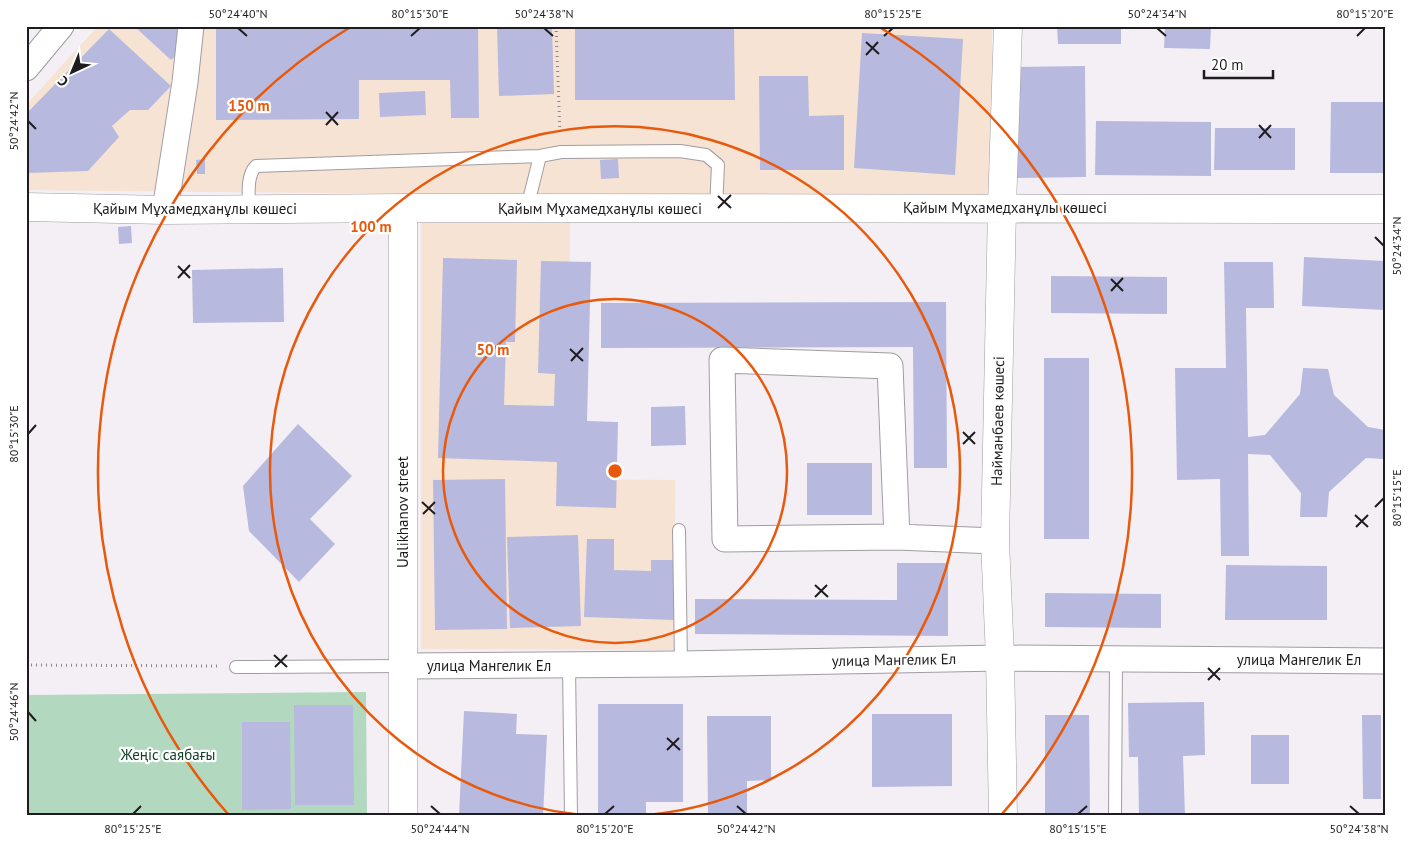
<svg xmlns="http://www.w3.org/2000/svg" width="1411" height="842" font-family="'PT Sans',sans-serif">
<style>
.commercial{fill:#f6e3d3}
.park{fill:#b3d8c0}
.building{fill:#b7b9de}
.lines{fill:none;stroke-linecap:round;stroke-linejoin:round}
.lane-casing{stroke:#a19ca2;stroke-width:14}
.street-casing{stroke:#a19ca2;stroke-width:27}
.secondary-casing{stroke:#a19ca2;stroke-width:29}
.path{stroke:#8c888c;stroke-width:3;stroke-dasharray:1 4;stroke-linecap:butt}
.lane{stroke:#fff;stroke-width:12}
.street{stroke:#fff;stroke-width:25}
.secondary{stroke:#fff;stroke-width:28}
.ticks{fill:none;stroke:#1e1c1e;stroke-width:2}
.ring{fill:none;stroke:#e8590c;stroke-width:2.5}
.labels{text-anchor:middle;stroke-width:4.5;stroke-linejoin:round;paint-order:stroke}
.street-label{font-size:15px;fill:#1e1c1e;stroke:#fff}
.park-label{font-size:15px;fill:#124028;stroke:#fff}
.centre{fill:#e8590c;stroke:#fff;stroke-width:2.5}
.ring-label{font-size:15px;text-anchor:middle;font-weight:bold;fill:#e8590c;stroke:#fff;stroke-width:4.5;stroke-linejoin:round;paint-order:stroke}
.neatline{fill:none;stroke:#1e1c1e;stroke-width:2}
.ticks-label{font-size:12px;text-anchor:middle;fill:#1e1c1e}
</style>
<rect width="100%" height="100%" fill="#f4eff5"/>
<path class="commercial" d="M98,26h894v174l-966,-10v-85z
M421,223h149v256l105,1 1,170 -255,-1z"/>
<path class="park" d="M366,692l1,124h-341v-121z"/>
<path class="building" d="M134,26h51l2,19 -16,15z
M216,26h262l1,92h-28l-1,-38h-91v39l-143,1z
M497,26h55l2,68 -55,2z
M575,26h159l1,74h-160z
M1057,26h64v18h-63z
M1165,26h46l-1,23 -46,-1z
M109,29l62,57 -23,24h-18l-18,16 7,11 -31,34 -62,2v-59z
M862,33l101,6 -8,136 -101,-7z
M1085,66l1,111 -74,1 -2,-111z
M759,76h49l1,40 35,-1v55h-84z
M425,91l1,24 -46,2 -1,-24z
M1331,102h54v71h-55z
M1096,121l115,1v54l-116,-1z
M1215,128h80v42h-81z
M205,159v15h-8l-1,-14z
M618,159l1,19 -18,1 -1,-19z
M131,226l1,17 -13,1 -1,-17z
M1304,257l81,4v49l-83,-4z
M443,258l74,2 -2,82h-9l-2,63 50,1 1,-32 -17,-1 3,-112 50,1 -4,159 31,1 -2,86 -60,-2 1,-44 -119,-4z
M1224,262h49l1,46h-28l2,129 17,-2 35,-41 3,-26 25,1 6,26 34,32 17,3 -1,29 -18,-1 -37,34 -2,25h-27l1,-24 -31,-38 -22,-1 1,102h-28l-1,-77 -43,1 -2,-112h51z
M283,268l1,54 -91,1 -1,-53z
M1051,276l116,1v37l-116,-1z
M946,302l1,166h-33l-1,-121 -312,1v-45z
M1044,358h45v181h-45z
M685,406l1,39 -35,1v-39z
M298,424l54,52 -42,43 25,25 -36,38 -50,-51 -6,-45z
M807,463h65v52h-65z
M505,479l2,150 -72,1 -2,-150z
M578,535l3,91 -71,2 -3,-91z
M587,539h27v31l37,1v-11h25l-1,60 -91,-3z
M897,563h51v73l-253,-2v-35l202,1z
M1226,565l101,1v54h-102z
M1045,593l116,1v34l-116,-1z
M1204,702l1,53 -22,1 2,60h-46l-1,-59h-9l-1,-54z
M598,704h85v98h-37v14h-48z
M294,705h59l1,100h-59z
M464,711l53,3 -1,20 31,1 -4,81h-84z
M872,714h80v72l-80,1z
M1045,715h44l1,101h-45z
M1362,715h19v84h-18z
M707,716h64v64l-24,1v35h-39z
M242,722h48l1,87 -49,1z
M1251,735h38v49h-38z"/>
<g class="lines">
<g class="lane-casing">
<path id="lane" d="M527,208l13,-52
M249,210c0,-14 -3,-34 7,-44l284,-10 21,-4 119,-1 26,4 12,10 -2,44
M679,530l2,134
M569,665l2,151
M236,667l167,-1
M1115,816l1,-157"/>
</g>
<g class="street-casing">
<path id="street" d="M26,68l35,-42
M165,210l20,-128 6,-56
M897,537l-172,2 -3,-179 168,6 7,171 98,4
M403,666l278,-2 319,-6 385,3"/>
</g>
<g class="secondary-casing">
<path id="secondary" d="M26,207l139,3 238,-2 982,1
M403,816v-608
M1003,816l-3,-158 -5,-117 7,-333 6,-182"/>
</g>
<path class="path" d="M556,26l4,108
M26,665l194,1"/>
<use href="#lane" class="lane"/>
<use href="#street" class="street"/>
<use href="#secondary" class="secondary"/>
</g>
<path class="ticks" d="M238,28l9,8M544,28l9,8M1157,28l9,8M411,36l9,-8M884,36l9,-8M1357,36l8,-8M866,42l13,12M866,55l12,-13M326,112l12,13M28,121l8,8M326,125l12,-13M1259,125l12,13M1259,138l12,-13M718,196l13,12M718,208l13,-13M1375,237l9,9M178,266l12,12M178,278l12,-13M1111,279l12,12M1111,291l12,-13M570,349l13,12M571,361l12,-13M963,432l12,12M28,434l8,-9M963,444l12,-12M422,502l13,12M1375,507l9,-9M423,514l12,-12M1355,515l13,12M1356,527l12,-12M815,585l13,12M815,597l12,-12M274,655l13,12M275,667l12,-12M1208,668l12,12M1208,680l12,-12M28,712l8,9M667,738l13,12M667,750l12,-12M431,806l9,8M737,806l9,8M1350,806l9,8M133,814l8,-8M605,814l9,-8M1078,814l9,-8"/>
<g class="ring">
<circle cx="615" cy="471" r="172"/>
<path d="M600 816A345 345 0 1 1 630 816"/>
<path d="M228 814A517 517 0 0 1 349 28M881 28A517 517 0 0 1 1002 814"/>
</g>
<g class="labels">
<g class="street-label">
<text x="1005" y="213">Қайым Мұхамедханұлы көшесі</text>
<text x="195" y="214">Қайым Мұхамедханұлы көшесі</text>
<text x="600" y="214">Қайым Мұхамедханұлы көшесі</text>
<text transform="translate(998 421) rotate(-89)" y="5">Найманбаев көшесі</text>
<text transform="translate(403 512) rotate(-90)" y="5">Ualikhanov street</text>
<text transform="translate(894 660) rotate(-1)" y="5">улица Мангелик Ел</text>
<text x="1299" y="665">улица Мангелик Ел</text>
<text x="489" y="671">улица Мангелик Ел</text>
</g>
<g class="park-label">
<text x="168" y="760">Жеңіс саябағы</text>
</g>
</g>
<circle cx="615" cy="471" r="8" class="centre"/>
<g class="ring-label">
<text x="249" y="111">150 m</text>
<text x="371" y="232">100 m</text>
<text x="493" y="355">50 m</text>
</g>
<rect width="1411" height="842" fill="none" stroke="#ffffff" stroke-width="55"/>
<g transform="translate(72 72) rotate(224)" stroke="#ffffff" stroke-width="4" paint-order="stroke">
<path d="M0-4L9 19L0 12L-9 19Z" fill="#1e1c1e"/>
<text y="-8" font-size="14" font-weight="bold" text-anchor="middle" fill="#1e1c1e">С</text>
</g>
<path d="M1204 70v8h69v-8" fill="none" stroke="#1e1c1e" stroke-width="2.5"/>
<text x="1211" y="70" font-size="15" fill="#1e1c1e" stroke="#ffffff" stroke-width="4" paint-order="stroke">20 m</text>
<rect x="28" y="28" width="1356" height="786" class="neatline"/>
<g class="ticks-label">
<text x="238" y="18">50°24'40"N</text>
<text x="420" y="18">80°15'30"E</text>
<text x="544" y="18">50°24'38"N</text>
<text x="893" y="18">80°15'25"E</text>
<text x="1157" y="18">50°24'34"N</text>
<text x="1365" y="18">80°15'20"E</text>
<text transform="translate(14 121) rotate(-90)" y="4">50°24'42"N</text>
<text transform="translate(1397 246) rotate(-90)" y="4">50°24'34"N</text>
<text transform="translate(14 434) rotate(-90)" y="4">80°15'30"E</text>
<text transform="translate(1397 498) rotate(-90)" y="4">80°15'15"E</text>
<text transform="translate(14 712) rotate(-90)" y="4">50°24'46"N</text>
<text x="133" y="833">80°15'25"E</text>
<text x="440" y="833">50°24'44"N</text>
<text x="605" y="833">80°15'20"E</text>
<text x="746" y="833">50°24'42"N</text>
<text x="1078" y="833">80°15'15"E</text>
<text x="1359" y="833">50°24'38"N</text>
</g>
</svg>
